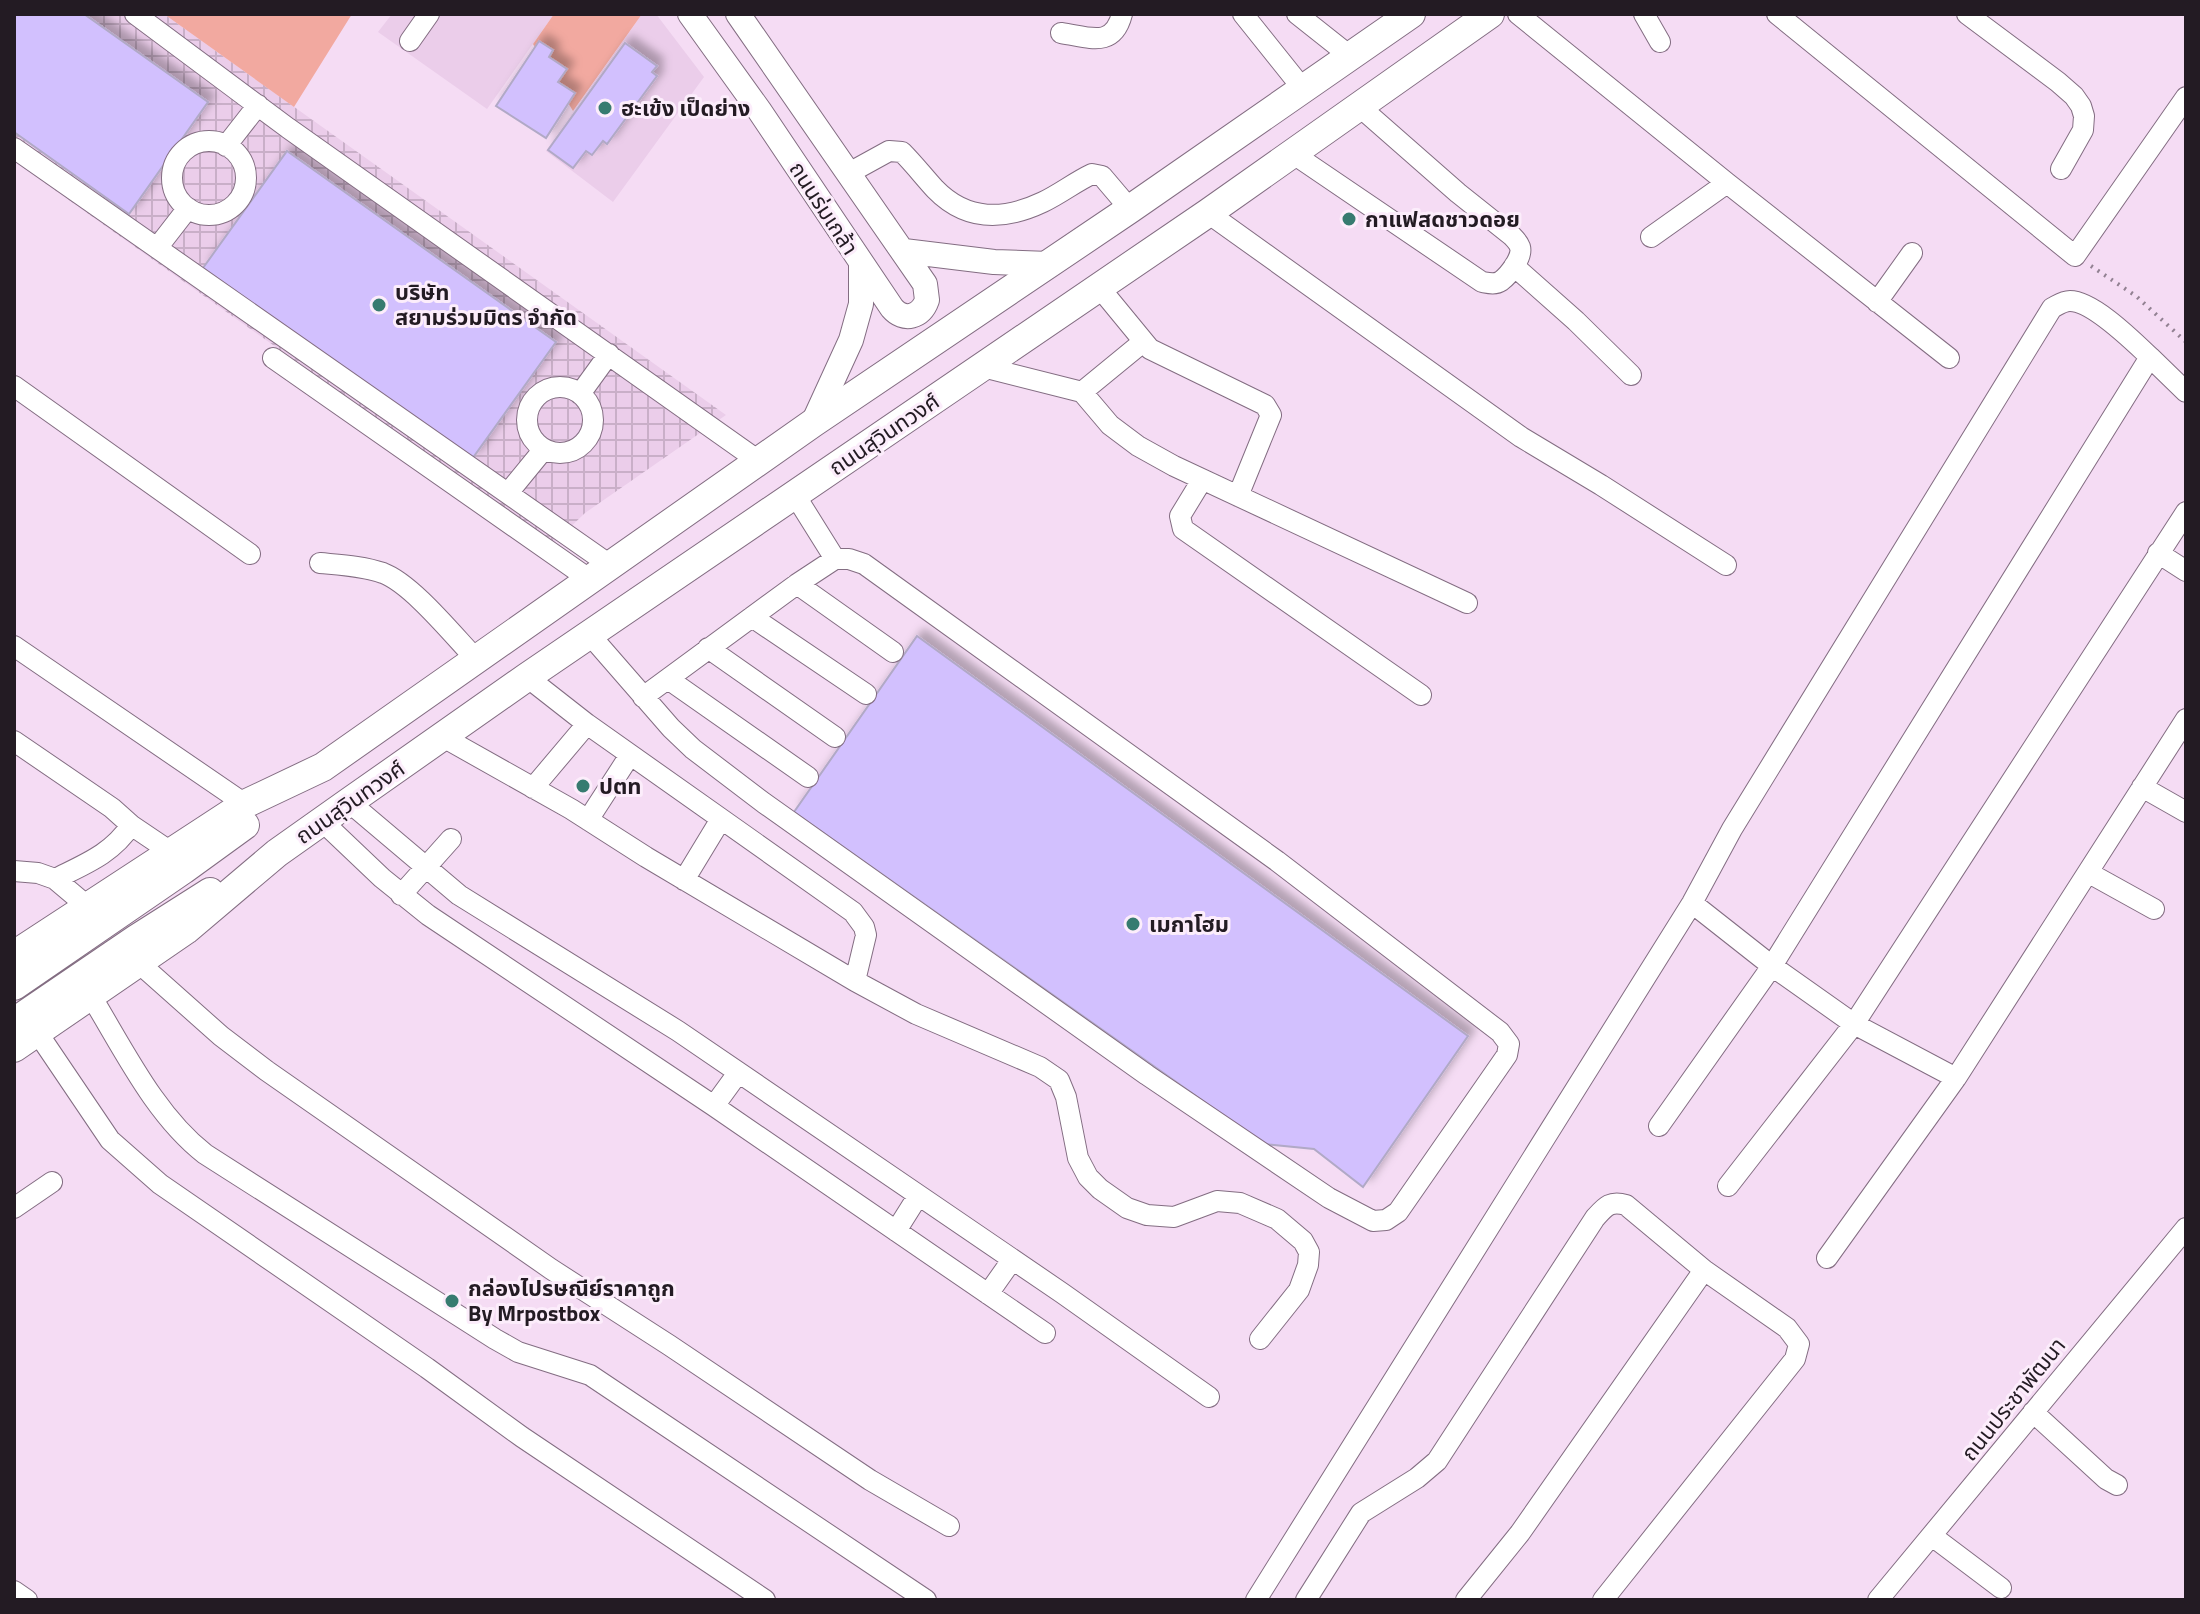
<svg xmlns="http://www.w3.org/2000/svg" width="2200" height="1614" font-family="'Titillium Web','Noto Sans Thai',sans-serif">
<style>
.built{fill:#ebcdea}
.industrial{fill:url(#industrial-grid)}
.green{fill:#f2a9a0}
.building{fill:#d2c0fe;stroke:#b1a9c6;stroke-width:2;filter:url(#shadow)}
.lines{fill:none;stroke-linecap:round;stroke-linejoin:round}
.minor-casing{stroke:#836d82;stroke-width:22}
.major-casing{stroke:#836d82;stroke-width:26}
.highway-casing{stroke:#836d82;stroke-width:30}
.path{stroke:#928192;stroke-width:4;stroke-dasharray:2 6;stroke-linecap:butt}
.minor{stroke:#fff;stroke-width:20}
.major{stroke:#fff;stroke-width:24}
.highway{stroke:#fff;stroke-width:28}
.poi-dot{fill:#377b70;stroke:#fcedfb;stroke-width:3}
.labels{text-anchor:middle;stroke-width:6;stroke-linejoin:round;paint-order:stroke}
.poi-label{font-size:22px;font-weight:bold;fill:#231b23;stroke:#fcedfb;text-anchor:start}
.street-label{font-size:22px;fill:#231b23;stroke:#fcedfb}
</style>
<defs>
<pattern id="industrial-grid" width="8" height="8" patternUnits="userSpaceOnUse" patternTransform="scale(2)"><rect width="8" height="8" fill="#ebcdea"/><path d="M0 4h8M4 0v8" fill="none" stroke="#c9afc8"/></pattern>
<filter id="shadow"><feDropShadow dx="7" dy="-7" stdDeviation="4" flood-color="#0004"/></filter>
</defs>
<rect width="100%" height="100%" fill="#f5dcf4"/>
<path class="built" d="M392,14h162l-67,95 -109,-77z
M642,14h14l48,63 -91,125 -67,-51z"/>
<path class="industrial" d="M14,14h150l562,401 -141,98 -32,31 -539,-383z"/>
<path class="green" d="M164,14h188l-58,93z
M554,14h88l-69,97 -40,-67z"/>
<path class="building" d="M14,14h70l124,88 -79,112 -115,-82z
M539,41l14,9 -4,7 18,12 -9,13 17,11 -29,45 -50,-32z
M625,43l32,23 -5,6 5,4 -50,68 -4,-3 -11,14 -6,-4 -13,17 -25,-18z
M287,151l269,191 -84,117 -269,-191z
M917,636l551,400 -105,151 -49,-38 -50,-5 -470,-332z"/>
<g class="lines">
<g class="minor-casing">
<path id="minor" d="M135,14l153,114 472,334
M1243,14l60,75
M1297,14l53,42
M1518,14l209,169 222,175
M1644,14l16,28
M1777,14l298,242 111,-159
M1967,14l91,68 16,14 7,10 3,10 -1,14 -22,39
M1061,33c28,4 52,16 61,-19
M410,41l19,-27
M172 178a37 37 0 1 1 74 0a37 37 0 1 1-74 0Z
M226,146l32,-41
M14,148l596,417
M1292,153l190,129c6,1 13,3 19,-1 8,-6 22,-24 19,-34 -1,-3 -5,-8 -8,-11l-54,-43 -98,-86
M849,173l40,-22 13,1c12,12 22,25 33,37 32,33 70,31 108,13 17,-8 32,-20 49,-28l10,2 28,33
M1208,213l313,224 80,48 125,80
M1651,237l76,-54
M157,248l31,-40
M1514,266l62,55 55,54
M1099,287l51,62 115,56 6,10 -33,81
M1877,302l35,-49
M2150,357l36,35
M273,358l316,221
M983,367l99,25 28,33 28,21 36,20 293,137
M14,386l236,168
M527 420a33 33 0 1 1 66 0a33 33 0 1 1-66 0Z
M1082,392l61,-50
M580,394l29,-40
M1202,480l-22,36 3,13 238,166
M508,493l36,-44
M2158,553l28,18
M320,563c21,2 43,3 63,10 29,11 70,62 93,86
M797,584l96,68
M752,617l114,77
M590,635l81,93 22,21 71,54 383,272 182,123 44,23 13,-1 12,-8 109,-157 2,-11 -9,-12 -223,-171 -413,-297 -15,-5h-14
M14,646l231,158
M708,648l127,89
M668,679l140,98
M643,697l154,-113 38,-25 -40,-64
M443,737l128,72 75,48 209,124 11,-46 -2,-8 -11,-15 -266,-188 -60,-47
M14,741l98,67 19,17c-19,29 -46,39 -76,54l32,27
M2142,787l44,25
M533,788l54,-64
M349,802l110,93 219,136 384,262 147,104
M588,820l42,-65
M322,821l60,57 46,37 286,191 331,227
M131,825l40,27
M14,871l24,2 17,6
M2089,873l65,36
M684,880l37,-61
M401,895l50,-56
M1692,903l80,63 82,58 102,54 230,-359
M140,964l81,72 46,35 284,198 118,76 201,135 79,46
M855,981l61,33 124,53 19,13 7,17 12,61 10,19 12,12 27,19 20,7 27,2 43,-16 23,2 37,16 26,22 6,11 -1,13 -9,25 -39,49
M91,996c33,54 64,119 114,158l290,185 23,13 72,23 336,225
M37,1032l73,108 50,44 267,184 95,69 243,163
M714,1106l24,-33
M1728,1186l126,-162 332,-512
M14,1208l38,-26
M896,1231l22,-35
M1827,1258l129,-180
M988,1294l24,-34
M2033,1412l73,67 11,6
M1932,1536l69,52
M14,1591l13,9
M1256,1600l436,-697 40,-74 320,-521c6,-3 11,-7 18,-7 23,0 63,40 80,56l-378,609 -113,160
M1306,1600l55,-87 56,-35 20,-17 158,-243c10,-11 15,-18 31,-13l78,65 83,58 12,16 -4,15 -192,241
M1466,1600l54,-67 184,-263
M1878,1600l308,-372"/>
</g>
<g class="major-casing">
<path id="major" d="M690,14l69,96 133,198c12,14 29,9 35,-8l-2,-16 -187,-270
M904,251l90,11 55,2
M813,423l38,-83 10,-36v-41"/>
</g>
<g class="highway-casing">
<path id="highway" d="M14,955l231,-151 78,-37 490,-344 317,-214 281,-195
M14,986l169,-116 62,-45
M14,1022l122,-83 74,-47
M14,1048l172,-118 91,-77 72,-51 178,-125 681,-464 282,-199"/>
</g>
<path class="path" d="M2091,266l45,30 50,46"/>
<use href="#minor" class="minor"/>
<use href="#major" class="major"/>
<use href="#highway" class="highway"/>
</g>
<g class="poi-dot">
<circle cx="605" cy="108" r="8"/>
<circle cx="1349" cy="219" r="8"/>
<circle cx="379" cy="305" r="8"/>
<circle cx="583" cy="786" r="8"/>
<circle cx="1133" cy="924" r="8"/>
<circle cx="452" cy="1301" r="8"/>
</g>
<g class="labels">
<g class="poi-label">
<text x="621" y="116">ฮะเข้ง เป็ดย่าง</text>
<text x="1365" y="227">กาแฟสดชาวดอย</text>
<text x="395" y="300">บริษัท<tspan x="395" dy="25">สยามร่วมมิตร จำกัด</tspan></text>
<text x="599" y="794">ปตท</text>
<text x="1149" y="932">เมกาโฮม</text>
<text x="468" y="1296">กล่องไปรษณีย์ราคาถูก<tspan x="468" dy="25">By Mrpostbox</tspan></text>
</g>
<g class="street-label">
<text transform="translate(824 208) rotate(57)" y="8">ถนนร่มเกล้า</text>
<text transform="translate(884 434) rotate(-34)" y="8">ถนนสุวินทวงศ์</text>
<text transform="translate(350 802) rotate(-35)" y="8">ถนนสุวินทวงศ์</text>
<text transform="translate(2013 1399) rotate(-51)" y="8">ถนนประชาพัฒนา</text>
</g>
</g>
<rect width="2200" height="1614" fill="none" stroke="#231b23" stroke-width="32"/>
</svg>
